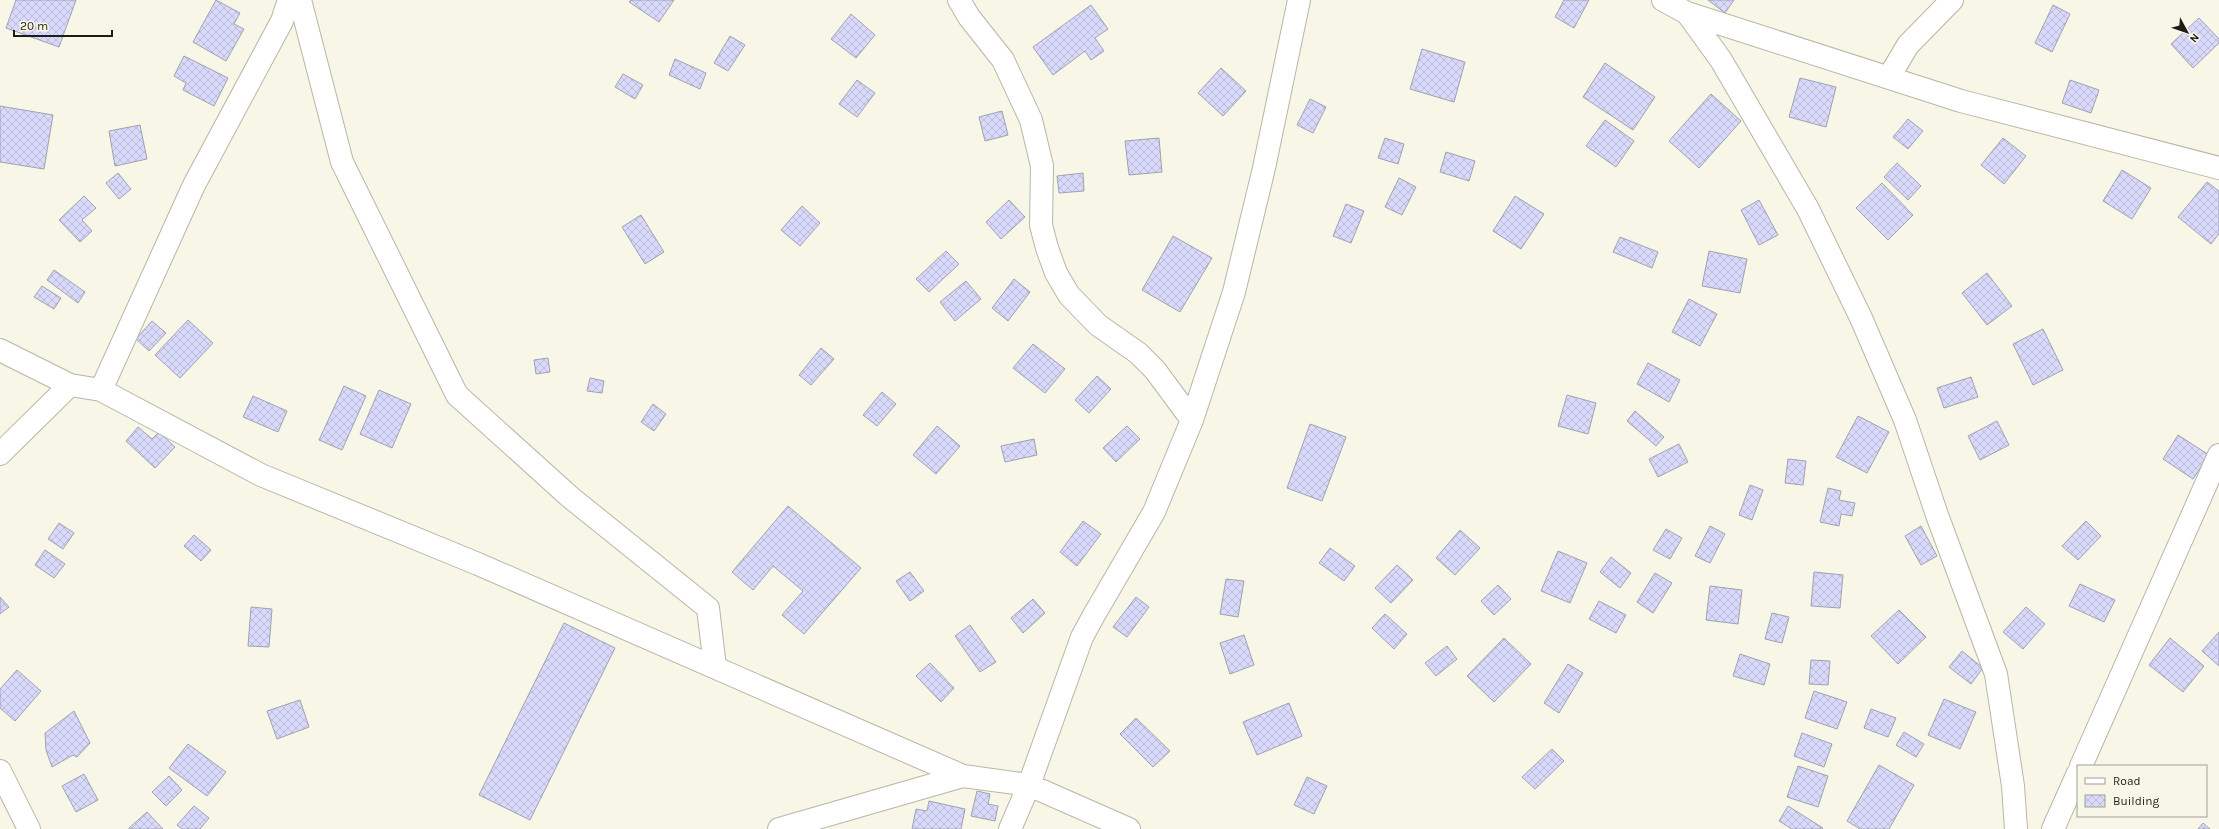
<svg xmlns="http://www.w3.org/2000/svg" width="2219" height="829" font-family="Karla,sans-serif">
<style>
.building{fill:url(#building-cross-hatch);stroke:#a0a1b0}
.lines{fill:none;stroke-linecap:round;stroke-linejoin:round}
.minor-casing{stroke:#b7b6a7;stroke-width:24}
.minor{stroke:#fff;stroke-width:22}
</style>
<defs>
<pattern id="building-cross-hatch" width="8" height="8" patternUnits="userSpaceOnUse"><rect width="8" height="8" fill="#d9dafb"/><path d="M0 0l8 8M0 8l8-8" fill="none" stroke="#babbd6"/></pattern>
</defs>
<rect width="100%" height="100%" fill="#f8f7e7"/>
<path class="building" d="M16,0h60l-17,47 -53,-19z
M216,0l24,13 -6,11 10,5 -18,32 -33,-19z
M631,0h43l-15,22 -30,-20z
M1564,0h25l-15,28 -19,-11z
M1708,0h26l-9,13z
M1091,5l17,24 -13,9 9,13 -13,9 -6,-9 -32,24 -20,-28z
M2053,5l17,9 -18,38 -17,-9z
M851,14l24,21 -19,23 -25,-19z
M2199,18l20,21v4l-26,25 -22,-24z
M730,36l15,9 -17,26 -14,-8z
M1422,49l43,13 -11,40 -44,-13z
M184,56l44,22 -14,28 -31,-16 3,-7 -12,-7z
M675,59l31,14 -6,16 -31,-14z
M1605,63l50,34 -22,33 -50,-33z
M1221,68l25,23 -23,25 -25,-23z
M623,74l20,11 -8,14 -20,-12z
M1800,78l36,9 -10,40 -37,-10z
M857,80l18,13 -18,24 -18,-13z
M2070,80l29,10 -8,23 -29,-10z
M1711,94l30,27 -42,47 -30,-27z
M1310,99l16,8 -13,26 -16,-8z
M0,106l53,9 -9,54 -44,-7z
M1002,111l6,24 -23,6 -6,-24z
M1908,119l15,12 -15,18 -15,-12z
M1605,120l29,21 -18,26 -30,-21z
M140,125l7,34 -32,7 -6,-35z
M1159,138l3,34 -33,3 -4,-34z
M1385,138l19,6 -6,20 -20,-6z
M2003,138l23,18 -22,28 -23,-19z
M1446,152l29,9 -6,20 -29,-9z
M1897,163l24,23 -13,14 -24,-23z
M2122,170l29,18 -19,31 -29,-18z
M118,173l13,16 -12,10 -13,-16z
M1083,173l1,18 -25,2 -2,-17z
M1399,178l17,9 -14,28 -17,-8z
M2207,182l12,9v43l-8,10 -33,-27z
M1882,183l31,32 -25,25 -32,-32z
M84,196l12,12 -14,12 10,11 -12,11 -21,-22z
M1515,196l29,18 -23,35 -28,-18z
M1009,200l16,17 -24,22 -15,-17z
M1759,200l19,35 -19,10 -18,-35z
M1346,204l18,7 -13,32 -18,-7z
M802,206l18,17 -20,23 -19,-16z
M641,215l23,37 -19,12 -23,-37z
M1173,236l39,22 -32,54 -38,-22z
M1620,237l38,15 -6,16 -39,-16z
M946,251l13,13 -30,28 -13,-13z
M1709,251l38,8 -7,34 -38,-7z
M54,270l31,22 -7,11 -31,-23z
M1987,273l25,33 -25,19 -25,-32z
M1014,279l16,13 -22,29 -16,-13z
M966,281l15,18 -26,22 -15,-19z
M42,286l19,12 -7,11 -20,-12z
M1689,299l28,15 -17,32 -28,-14z
M188,320l25,23 -33,35 -25,-23z
M152,321l14,12 -17,18 -13,-12z
M2043,329l20,41 -30,15 -20,-41z
M1033,344l32,25 -20,24 -32,-25z
M821,348l13,11 -23,26 -12,-10z
M548,358l2,14 -14,2 -2,-14z
M1648,363l32,17 -11,22 -32,-18z
M1097,376l14,13 -22,24 -14,-13z
M1971,377l7,20 -34,11 -7,-20z
M590,378l14,3 -2,12 -15,-2z
M344,386l22,10 -24,54 -23,-10z
M379,390l32,14 -19,44 -32,-14z
M882,392l14,12 -19,22 -14,-11z
M1567,395l29,8 -8,31 -30,-8z
M253,396l34,15 -9,21 -35,-15z
M653,404l13,10 -12,17 -13,-9z
M1635,411l29,26 -8,9 -29,-25z
M1858,416l31,16 -22,41 -31,-16z
M1997,421l12,24 -29,15 -12,-24z
M1310,424l36,13 -24,64 -35,-13z
M937,426l23,20 -24,28 -23,-19z
M1127,426l13,13 -24,23 -13,-14z
M138,427l14,12 7,-7 16,15 -20,21 -29,-27z
M2178,435l31,20 -16,24 -30,-20z
M1034,439l3,16 -32,7 -4,-16z
M1679,444l9,18 -30,15 -9,-18z
M1788,459l18,2 -3,24 -18,-2z
M1750,485l13,5 -11,30 -13,-5z
M1828,488l13,3 -2,9 16,3 -3,13 -11,-2 -2,12 -19,-4z
M788,506l73,62 -57,66 -22,-19 21,-24 -30,-25 -20,24 -21,-18z
M1083,521l18,13 -24,32 -17,-14z
M2086,521l15,15 -23,24 -16,-14z
M59,523l15,10 -11,16 -15,-10z
M1710,526l15,8 -15,29 -15,-7z
M1921,526l16,30 -16,9 -16,-29z
M1666,529l16,9 -12,21 -17,-9z
M1460,530l20,18 -25,27 -19,-17z
M194,535l17,15 -10,11 -17,-15z
M1330,548l25,18 -11,15 -25,-18z
M45,550l20,14 -11,14 -19,-13z
M1558,551l29,12 -17,40 -29,-12z
M1611,557l20,16 -11,15 -20,-16z
M1397,565l16,15 -22,23 -16,-15z
M910,572l14,19 -14,10 -14,-20z
M1814,572l29,3 -3,33 -29,-2z
M1655,573l17,10 -19,30 -16,-11z
M1226,579l18,2 -6,36 -18,-3z
M2080,584l35,16 -11,22 -35,-16z
M1498,585l13,14 -17,16 -13,-14z
M1710,586l32,4 -4,34 -32,-4z
M0,597l9,10 -9,7z
M1136,597l13,10 -22,30 -14,-10z
M1033,599l12,14 -22,20 -12,-15z
M1599,601l27,14 -10,18 -27,-14z
M251,607l21,2 -3,38 -21,-1z
M2026,607l19,17 -22,25 -20,-17z
M1899,610l27,27 -28,27 -27,-28z
M1772,613l17,4 -7,26 -17,-4z
M1385,614l22,20 -13,15 -22,-21z
M564,623l51,25 -85,172 -51,-25z
M970,625l26,37 -16,10 -25,-36z
M2219,632v34l-17,-15z
M1244,635l10,30 -24,9 -10,-31z
M1504,638l27,26 -37,38 -27,-26z
M2170,638l34,28 -21,26 -34,-27z
M1447,646l10,13 -21,17 -11,-13z
M1962,651l21,17 -12,16 -22,-17z
M1740,654l30,10 -6,21 -31,-9z
M1811,660l19,1 -2,24 -19,-1z
M930,663l24,25 -13,14 -25,-26z
M1568,664l15,9 -24,40 -15,-10z
M17,670l24,21 -26,30 -15,-13v-19z
M1814,691l33,11 -10,27 -32,-11z
M1944,699l32,13 -16,37 -32,-14z
M300,700l9,27 -32,12 -10,-28z
M1289,703l13,33 -45,19 -14,-33z
M1871,709l25,9 -8,19 -24,-9z
M74,711l16,32 -13,14 -4,-2 -21,12 -6,-17 -1,-17z
M1136,718l34,33 -17,16 -33,-33z
M1904,732l20,12 -8,13 -20,-12z
M1802,733l30,11 -8,23 -30,-11z
M188,744l38,28 -19,24 -38,-28z
M1552,749l12,12 -29,28 -13,-12z
M1879,765l35,20 -25,44h-29l-13,-8z
M1798,766l30,10 -10,31 -31,-10z
M84,774l14,26 -22,12 -14,-26z
M169,776l13,14 -16,16 -14,-14z
M1307,777l20,9 -13,28 -20,-9z
M977,791l13,3 -2,10 10,2 -3,15 -24,-5z
M929,801l36,8 -4,20h-49l4,-20 11,2z
M194,806l15,12 -9,11h-18l-5,-4z
M1788,806l35,22 -1,1h-30l-13,-8z
M147,812l16,17h-34v-1z
M2203,823l7,6h-12z"/>
<g class="lines">
<g class="minor-casing">
<path id="minor" d="M300,0l42,162 115,233 113,102 138,111 7,59
M959,0l10,17 34,43 28,60 11,46 -1,59 6,23 9,25 13,22 29,30 40,28 17,17 37,50
M1663,0l24,13 274,88 258,67
M1687,13l34,47 87,149 53,109 44,102 32,95 59,159 17,112 3,43
M1889,77l19,-32 44,-45
M0,350l70,35 31,5 160,85 217,89 485,212 66,9 100,44
M101,390l93,-205 88,-164 7,-21
M0,454l70,-69
M2081,766l138,-311
M0,771l29,58
M779,829l184,-53
M1010,829l19,-44 53,-148 12,-22 60,-103 38,-92 42,-128 30,-124 35,-168
M2053,829l25,-56"/>
</g>
<use href="#minor" class="minor"/>
</g>
<rect x="2077" y="765" width="130" height="52" fill="#f8f7e7" stroke="#a0a094"/>
<rect x="2085" y="778" width="20" height="6" fill="#ffffff" stroke="#a0a094"/>
<text x="2113" y="785" font-size="12" fill="#1d1d17">Road</text>
<rect x="2085" y="795" width="20" height="12" fill="url(#building-cross-hatch)" stroke="#a0a094"/>
<text x="2113" y="805" font-size="12" fill="#1d1d17">Building</text>
<g transform="translate(2187 32) rotate(130)" stroke="#f8f7e7" stroke-width="3" paint-order="stroke">
<path d="M0-3L7 15L0 10L-7 15Z" fill="#1d1d17"/>
<text y="-6" font-size="11" font-weight="bold" text-anchor="middle" fill="#1d1d17">N</text>
</g>
<path d="M14 30v6h98v-6" fill="none" stroke="#1d1d17" stroke-width="2"/>
<text x="20" y="30" font-size="12" fill="#1d1d17" stroke="#f8f7e7" stroke-width="3" paint-order="stroke">20 m</text>
</svg>
